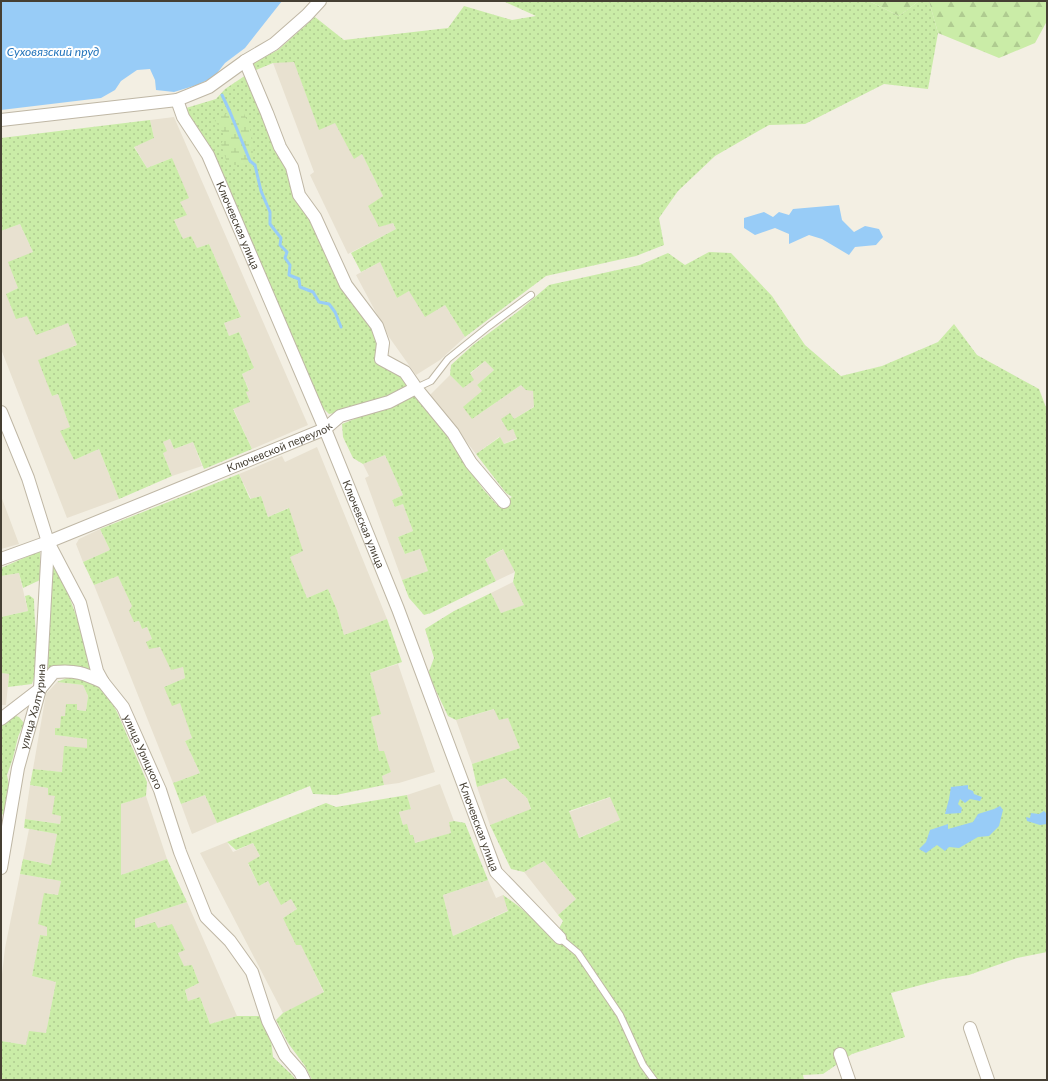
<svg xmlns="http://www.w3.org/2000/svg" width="1048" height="1081" font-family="Lato,sans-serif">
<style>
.residential{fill:#e8e1d0}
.grass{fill:url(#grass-dots);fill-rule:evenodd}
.forest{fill:url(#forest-firs)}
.wetland{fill:url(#wetland-marsh)}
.water{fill:#98ccf7}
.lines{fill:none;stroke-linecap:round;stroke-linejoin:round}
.stream{stroke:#98ccf7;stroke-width:3}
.service-casing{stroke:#bfb7a5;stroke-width:8}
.minor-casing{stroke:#bfb7a5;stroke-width:14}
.service{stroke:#fff;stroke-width:6}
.minor{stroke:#fff;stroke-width:12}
.labels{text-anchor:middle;stroke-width:4;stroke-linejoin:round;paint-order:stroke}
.street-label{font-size:11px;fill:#453f33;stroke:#fff}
.water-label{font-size:12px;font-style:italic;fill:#2374bb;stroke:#fff}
</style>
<defs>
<pattern id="grass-dots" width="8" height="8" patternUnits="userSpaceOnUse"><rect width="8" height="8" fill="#caeca7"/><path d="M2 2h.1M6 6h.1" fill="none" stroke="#afcb90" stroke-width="1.8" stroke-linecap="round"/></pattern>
<pattern id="forest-firs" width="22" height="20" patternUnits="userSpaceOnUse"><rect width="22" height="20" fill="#caeca7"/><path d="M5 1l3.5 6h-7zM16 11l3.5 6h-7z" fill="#afcb90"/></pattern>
<pattern id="wetland-marsh" width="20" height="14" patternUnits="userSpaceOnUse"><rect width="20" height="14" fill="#caeca7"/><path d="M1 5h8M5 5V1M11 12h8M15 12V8" fill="none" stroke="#afcb90"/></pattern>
</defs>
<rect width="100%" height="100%" fill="#f3efe3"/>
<path class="residential" d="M294,61l25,68 16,-7 19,36 8,-4 21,42 -14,10 24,17 3,6 -48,25 -38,-79 4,-3 -41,-109z
M174,117l134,308 -56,24 -19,-41 13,-16 3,-2 -7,-16 12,-6 -15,-36 -10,4 -5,-13 17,-6 -32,-73 -12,4 -14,-9 -9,-19 12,-5 -6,-13 -8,-44 -25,10 -13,-22 20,-8 -4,-18z
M20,224l13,28 -15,36 -12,6 21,22 41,6 9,23 -38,15 13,36 6,-2 13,33 -10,4 13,29 25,-11 20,50 -52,19 -66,-169v-118z
M380,262l17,36 11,-7 37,14 20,32 -25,23 -24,15 -27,-38 -33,-62z
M485,361l9,9 -17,15 5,6 -10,28 49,-34 12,5 2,16 -21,13 -1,10 4,9 -13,6 -5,-7 -23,17 -46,-59 20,-20 13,13 7,-14z
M170,439l4,10 19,-7 9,24 -30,10 -9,-23v-11z
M317,447l70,172 -43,16 -7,-25 -9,-21 -21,9 -18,-41 -1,-49 -20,9 -7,-21 -10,3 -12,-25 43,-18 3,6z
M385,455l18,40 -11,5 3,7 8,-3 10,27 -15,6 7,17 15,-5 8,22 -26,9 -37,-102 4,-2 -6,-12z
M1,496l18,48 -18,5z
M100,529l10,21 -27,12 -7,-18 3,-5z
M504,549l11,23 -19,9 -11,-22z
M19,573l9,38 -27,6v-41z
M118,576l15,30 2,16 4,-1 3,8 5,-2 5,12 7,8 24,20 2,11 -21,9 16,15 12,36 -7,3 15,32 -27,10 -79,-198z
M513,582l12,23 -24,8 -10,-20z
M398,664l37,108 -36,11 -15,2 -3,-9 10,-4 -12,-21 -8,-34 9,-3 -10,-41z
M1,673l8,1 -3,31h-5z
M57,682l26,3 5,11 -2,15 -9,-1v-5l-12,11 -4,1v11l-6,7 32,4v10l-25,23 -29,-3 13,-75z
M495,709l13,8 12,31 -48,16 -16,-44z
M505,778l22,20 4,12 -41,15 -13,-38z
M440,784l14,37 -5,1 3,11 -37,10 -12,-18 -4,-13 12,-3 -4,-14z
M30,785l18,3 7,8 6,20 -1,8 -35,-5z
M205,795l12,28 -25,11 -11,-30z
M146,796l21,63 -46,16v-71z
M611,797l9,23 -42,18 -9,-26z
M29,829l28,5 -6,31 -28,-6z
M227,842l6,10 20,-9 7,13 -12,8 11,22 9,-5 13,23 10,-5 6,10 -14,9 18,26 23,49 -41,20 -83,-160z
M544,861l32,38 -18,16 -34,-43z
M20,874l41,7 -2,14 -14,-2 2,34v9l-7,-1 -8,41 24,6 -10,52 -20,11 -25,-4v-58l4,-35z
M488,880l8,18 7,-3 6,15 -56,26 -10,-41z
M187,902l50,114 -27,8 -10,-27 -12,4 -3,-11 14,-7 -7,-18 -8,2 -6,-14 6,-4 -26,-21h-23v-9z"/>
<path class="grass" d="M503,1h366l30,15 20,-15h10l9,32 -10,56 -44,-5 -79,40 -36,1 -54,31 -37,35 -19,27 5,27 -28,11 -90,20 -28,21 -53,40 -20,-32 -20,12 -16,-26 -12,7 -17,-36 -19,10 -10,-19 45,-24 -3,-6 -14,4 -11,-21 15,-10 -21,-42 -8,5 -19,-36 -16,7 -25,-68 -21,1 -17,7 -3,-7 25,-13 37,-33 29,23 104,-12 16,-22 48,14 24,-4z
M246,75l41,95 25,51 61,107 5,17 -3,17 26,14 7,11 -21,11 -37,12 -21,4 -6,-6 -110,-256 -21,-31 -6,-13 30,-9 9,-10z
M150,120l4,18 -20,9 13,21 25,-10 17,40 -9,4 7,13 -13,5 9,19 8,-3 6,12 12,-4 32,73 -17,6 5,13 10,-4 15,36 -12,6 7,17 -3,1 4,10 -17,7 19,40 -48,20 -11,-27 -19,7 -4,-10 -7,3 4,9 -4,2 9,23 -53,23 -20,-50 -25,11 -14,-29 10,-4 -12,-33 -6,2 -14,-36 39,-15 -9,-22 -32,12 -9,-19 -11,3 -10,-25 12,-6 -10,-26 25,-10 -13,-28 -19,7v-60h1l-1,-3v-30z
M709,252l22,1 41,43 33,49 36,31 41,-10 56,-24 16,-18 23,31 62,34 8,21v542l-30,6 -48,17 -26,4 -52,14 14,44 -53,17 -29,20 -20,1 1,5h-492l-7,-14 -17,-23 -12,-23 7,-7 41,-21 -23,-47h-5l-13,-27 14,-9 -6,-10 -10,6 -13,-24 -9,5 -11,-23 12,-7 -7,-13 -17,7 -9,-8 99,-39 10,4 71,-12 4,14 -12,3 4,13 4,-1 3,11h3l2,8 36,-10 -2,-11 5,-1 11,2 23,57 -45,15 10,41 55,-25 -5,-16 14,10 25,21 11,14 10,-19 -5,-6 18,-16 -32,-38 -20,11 -13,-3 -21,-44 41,-16 -4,-11 -22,-20 -28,9 -5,-23 48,-16 -12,-30 -9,2 -5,-11 -38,11 -8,-4 -20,-42 6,-16 -9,-29 29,-18 37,-18 10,20 23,-8 -11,-23 2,-10 -12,-23 -18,10 11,22 -65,32 -7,2 -15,-17 -7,-18 26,-9 -8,-22 -15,5 -7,-17 15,-6 -10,-27 -8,3 -3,-7 11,-5 -18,-40 -22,9 -10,-6 -10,-21 -1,-13 72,-29 32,36 16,28 21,30 14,16 15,-8 -6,-4 -30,-39 24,-17 4,7 13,-5 -4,-10 -5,2 -7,-12 9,-6 4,6 20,-12 -1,-16 -7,-1 -5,-5 -49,34 -9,-12 19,-16 -5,-6 17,-15 -9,-9 -15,12 4,7 -11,8 -13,-13 1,-10 22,-20 47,-35 29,-25 91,-20 28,-12 17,12zM610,797l10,23 -41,18 -10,-27z
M239,474l11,25 11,-3 7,21 21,-9 14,43 -13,6 17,41 21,-9 9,21 7,25 43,-16 15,43 -32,11 11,41 -10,3 8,34h5l7,21 -9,4 2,9 -48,10 -23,-1 -3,-8 -93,37 -12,-28 -24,9 -8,-21 27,-10 -15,-32 7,-3 -12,-35 -8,3 -8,-19 21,-9 -2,-11 -12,3 -11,-23 -11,2 -3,-7 6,-3 -5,-12 -5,2 -3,-8 -5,1 -5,-11 3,-5 -14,-30 -24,9 -11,-23 27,-12 -10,-21z
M40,551v29l-17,8 -4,-15 -18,3v-8z
M52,559l17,37 8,22 14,54 -46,5z
M29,595l5,4c0,22 4,45 2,67 0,6 -2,12 -4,18l-24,3 1,-13 -8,-1v-56l27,-6 -3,-15z
M69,677l20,4 12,7 9,11 7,13 30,70 -1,14 -25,8v71l46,-16 20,43 -52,17v9l20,-6 3,6 14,-4 13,26 -7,3 6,13 8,-1 7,18 -14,7 3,11 12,-4 10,27 27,-8h23l11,24 2,17 19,18 4,5h-295v-39l25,4 3,-14 17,2 10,-51 -24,-6 8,-41 7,1v-9l-9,-3 6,-31 14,2 3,-14 -41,-7 3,-15 28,6 6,-31 -33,-6 1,-9 35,5 1,-8 -9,-2 3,-18 -7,-1v-7l-18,-3 3,-16 29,3 2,-26 23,2v-9l-32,-4v-7h5l1,-12h4l1,-12h11v6l9,1 2,-15 -5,-11 -26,-3z
M13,715l6,2 5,6 -6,14 -5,21 -6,17 2,10 -2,31 -6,-2v-91z"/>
<path class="forest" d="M869,1h50l-20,15z
M929,1h118v20l-12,22 -36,15 -61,-25z"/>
<path class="wetland" d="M243,111c5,12 19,43 3,52 -2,1 -5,2 -6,2 -4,1 -9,-1 -13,-2l-6,-19 4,-7 -11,-18 16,-7z"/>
<path class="water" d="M1,1h281l-37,47 -20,15 -11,14 -17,8 -23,7 -18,-2 -1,-10 -5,-11 -13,1 -16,11 -6,9 -14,8 -100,12z
M839,205l3,15 12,12 11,-6 14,3 4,8 -7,8 -21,2 -6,8 -27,-16 -13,-4 -20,9v-10l-14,-6 -20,7 -11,-7v-10l20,-6 9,5 6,-5 10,3 4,-6z
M968,785v4l5,2 1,3 8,3 -2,4 -10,-2 -5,4 -5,-4 -2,5 4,4 -1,5 -16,1 4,-15 2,-12z
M1000,806l3,4 -4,16 -10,10 -11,1 -19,11 -10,-1 -4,4 -8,-6 -11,8 -7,-4 7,-7 4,-12 18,-6v5l25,-7 5,-8 16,-5z
M1044,811l3,3v10l-7,1 -13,-4 -1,-4 4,1 1,-5 8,1z"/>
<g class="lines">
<path class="stream" d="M222,95l8,17 20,49 5,4 6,26 9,21v12l11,14 -1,7 7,7 -2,6 5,7 -1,10 10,4 1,8 13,5 6,10 10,2 6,8 6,15"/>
<g class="service-casing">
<path id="service" d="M416,388l15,-7 17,-22 41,-33 42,-31
M560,938l18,15 42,62 23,50 11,15"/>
</g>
<g class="minor-casing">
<g id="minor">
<path d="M245,61l22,52 13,34 12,20 7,28 16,22 31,68 31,41 6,17 -2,16 24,13 11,16 37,45 18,30 33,39"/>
<path id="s1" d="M177,100l6,17 25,38 117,274 73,180 98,263 64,66"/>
<path d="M1,120l176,-20 32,-13 36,-26 29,-17 33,-29 13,-14"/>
<path id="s2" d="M1,412l27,66 20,64 32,61 17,68 6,11 20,25 37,83 20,62 26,65 24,24 22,31 16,49 17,34 15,17 4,8"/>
<path id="s3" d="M1,559l47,-17 277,-113 15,-13 49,-14 27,-14"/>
<path d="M1,719l39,-30 14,-17c22,-2 29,1 49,10"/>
<path id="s4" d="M1,868l17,-100 22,-79 8,-145"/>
<path d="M970,1028l18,52"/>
<path d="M840,1054l9,26"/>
</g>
</g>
<use href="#service" class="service"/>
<use href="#minor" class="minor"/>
</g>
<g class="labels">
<g class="street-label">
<text dy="4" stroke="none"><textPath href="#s1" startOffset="140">Ключевская улица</textPath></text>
<text dy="4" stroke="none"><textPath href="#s3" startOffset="300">Ключевской переулок</textPath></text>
<text dy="4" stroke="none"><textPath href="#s1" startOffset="464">Ключевская улица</textPath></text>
<text dy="4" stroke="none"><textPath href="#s4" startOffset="165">улица Халтурина</textPath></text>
<text dy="4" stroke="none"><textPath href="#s2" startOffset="371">улица Урицкого</textPath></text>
<text dy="4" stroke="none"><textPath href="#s1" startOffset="788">Ключевская улица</textPath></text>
</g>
<g class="water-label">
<text x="53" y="56">Суховязский пруд</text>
</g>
</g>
<rect width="1048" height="1081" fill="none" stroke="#453f33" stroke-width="4"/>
</svg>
